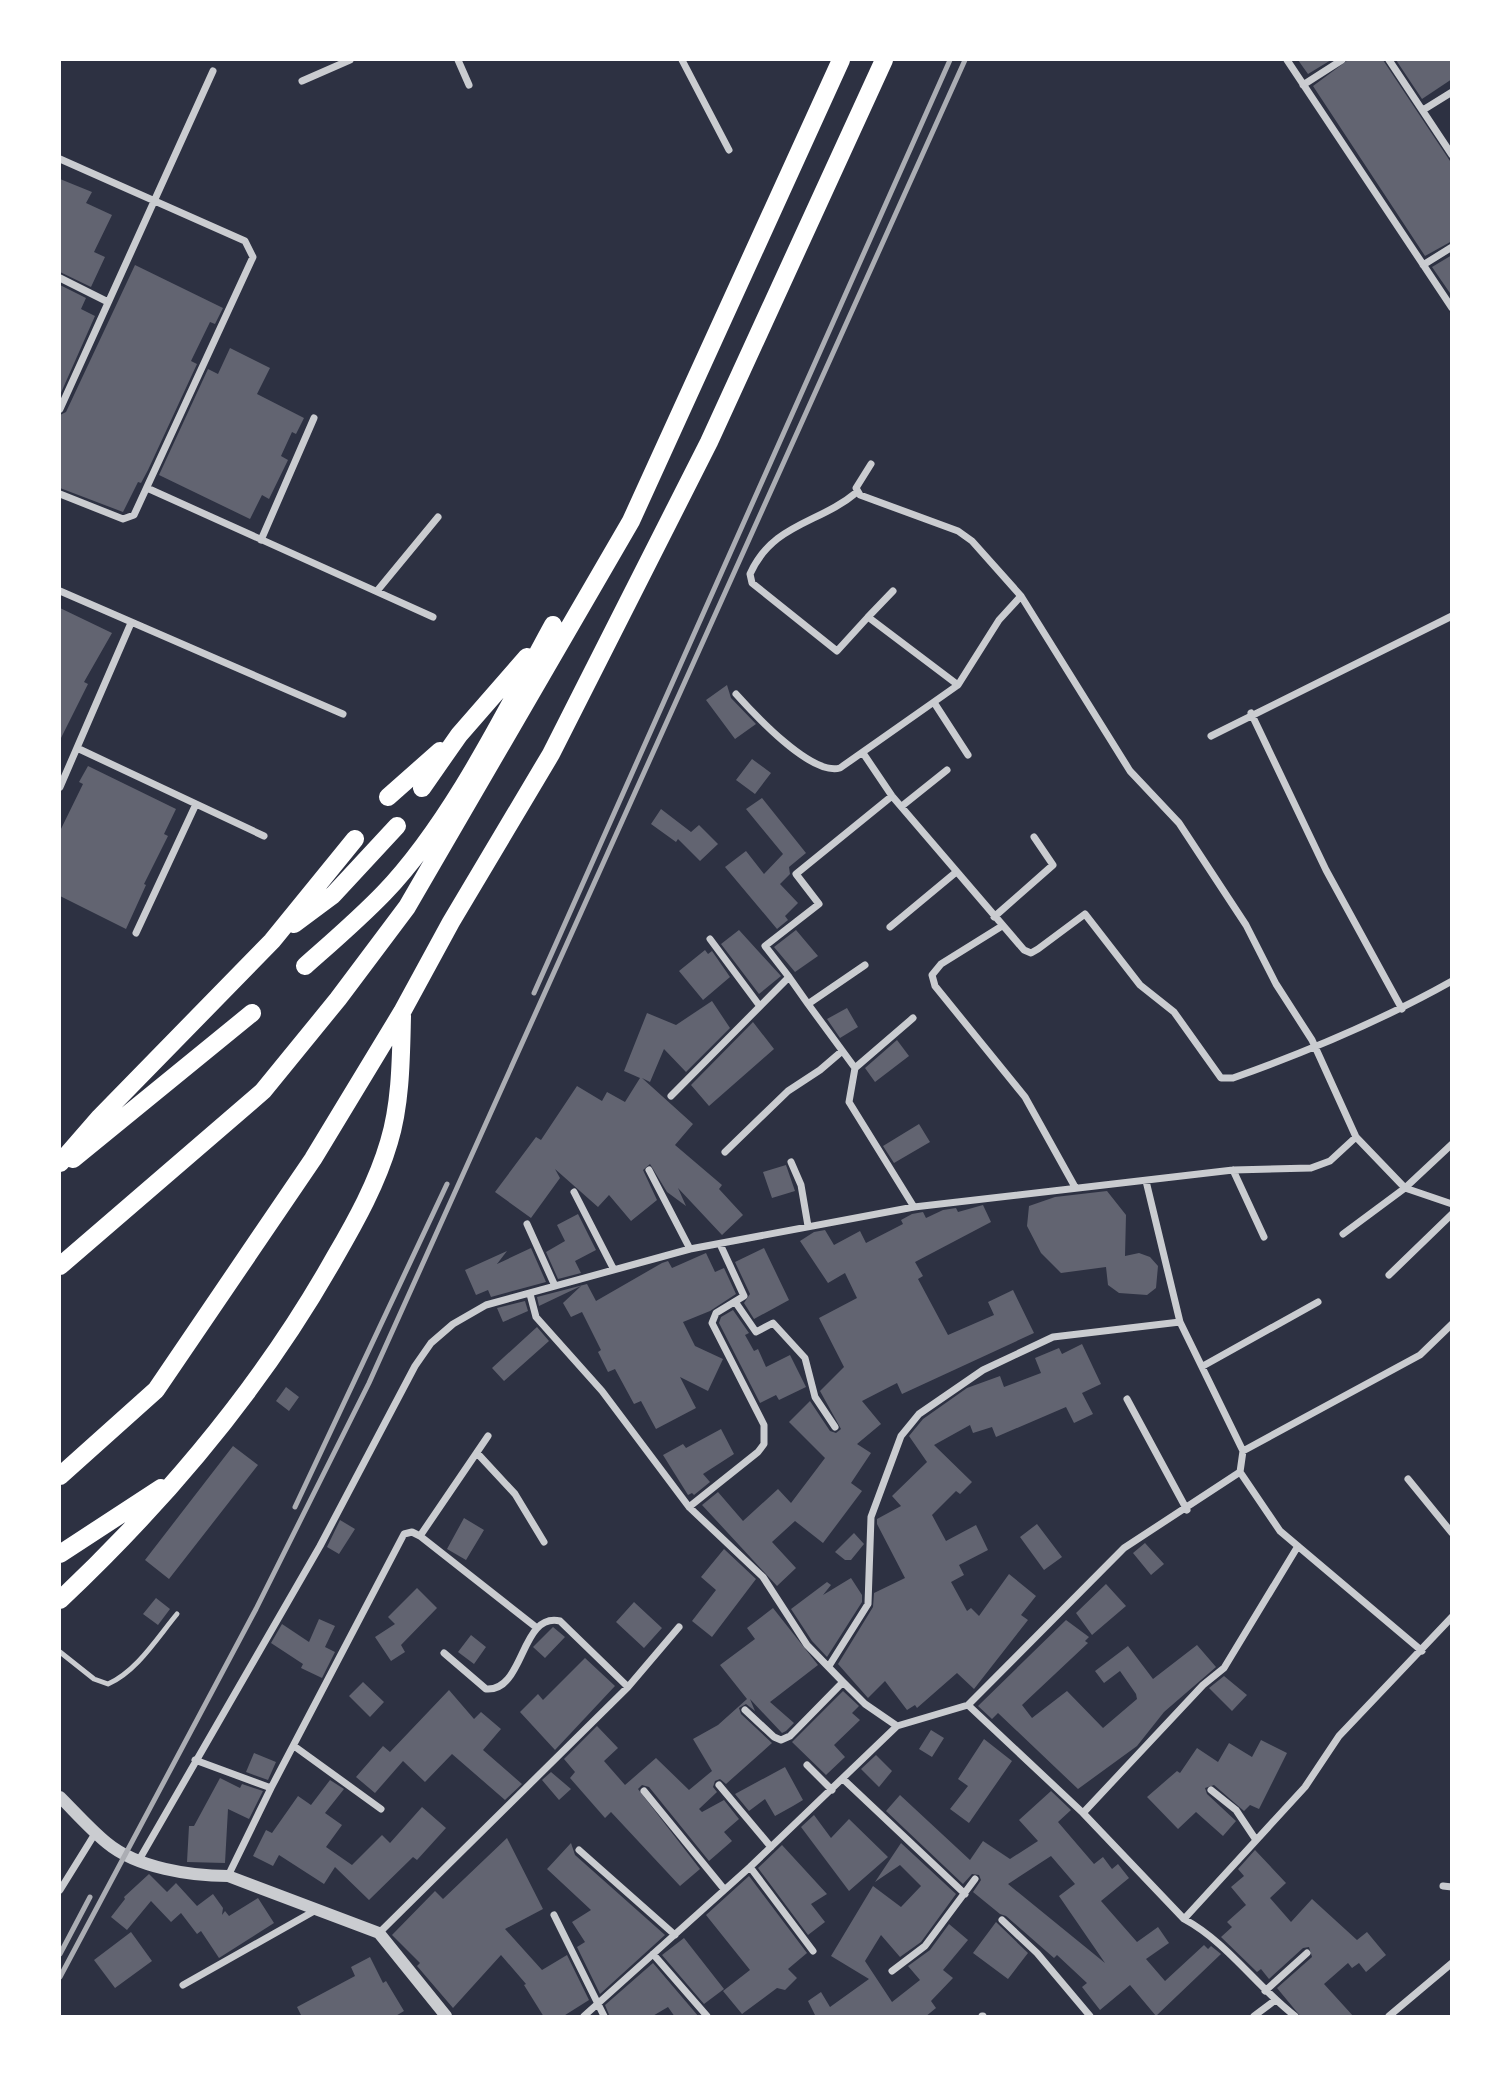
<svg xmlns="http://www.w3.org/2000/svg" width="1511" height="2076" font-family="'Golos Text',sans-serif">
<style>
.building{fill:#626471;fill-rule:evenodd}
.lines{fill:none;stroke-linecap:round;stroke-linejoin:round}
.service{stroke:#caccd0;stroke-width:5}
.minor{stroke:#caccd0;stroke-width:7}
.tertiary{stroke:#caccd0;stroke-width:12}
.motorway{stroke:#fff;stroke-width:18}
.rail{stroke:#abadb3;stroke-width:5}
</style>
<rect width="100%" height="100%" fill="#2d3142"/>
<path class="building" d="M1298,60h33l-23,14z
M1348,60h35l69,104v77l-27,15 -112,-170z
M1396,60h56v19l-30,20z
M60,179l32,13 -6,11 26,12 -18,37 11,5 -14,30 -31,-15z
M1452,255v41l-20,-29z
M135,265l88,43 -8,16 -5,-2 -19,39 6,3 -49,106 -7,13 -3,-1 -15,30 -63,-24v-73l6,-3z
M60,285l26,13 -5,11 14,7 -35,79z
M230,348l40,20 -13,26 47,24 -8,16 -4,-2 -11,24 7,4 -19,39 -7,-4 -12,24 -91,-44 49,-106 10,5z
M60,608l52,25 -28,49 4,2 -28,56z
M727,685l4,13 25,26 -21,15 -29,-39z
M752,759l19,14 -16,21 -19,-14z
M88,766l88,43 -12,25 4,2 -24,48 2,1 -20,44 -66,-33v-65l23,-47 -4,-2z
M762,798l44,55 -17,14 1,7 -10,10 18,19 -13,13 3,4 -11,9 -52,-62 21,-16 18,23 19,-20 -37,-45z
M661,809l30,23 8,-7 19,19 -18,17 -22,-22 -2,3 -25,-18z
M739,930l42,46 -22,18 -38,-50z
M796,930l22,26 -23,16 -21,-25z
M705,950l3,4 4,-3 18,26 -27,23 -24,-29z
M712,1001l18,27 -44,44 -22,-23 -14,33 -8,-4 51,46 -18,21 47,40 -3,4 24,26 -21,20 -44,-47 8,18 -19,-14 -17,-28 -7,6 14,30 -26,21 -22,-26 -11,12 -43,-38 5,9 -29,40 -36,-26 41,-55 5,3 36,-54 25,15 5,-9 18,10 15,-24 -16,-7 23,-58 29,12z
M847,1008l11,19 -18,11 -13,-19z
M753,1022l21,27 -65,57 -18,-21z
M897,1040l12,16 -34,26 -10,-14z
M919,1124l11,18 -36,21 -11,-17z
M786,1165l9,26 -23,7 -9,-26z
M1107,1191l19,24 -1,41 14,-3 11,4 8,9 -2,22 -9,7 -28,-2 -11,-8 -2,-18 -45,6 -20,-20 -14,-27 2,-20 26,-9z
M983,1205l8,17 -76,40 8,14 -5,3 30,56 46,-20 -6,-13 25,-12 21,43 -132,61 -5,-11 -35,18 19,23 -24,20 14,9 -20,30 11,8 -39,52 -28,-22 -23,21 24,26 -19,18 -75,-81 16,-13 25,29 35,-32 13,14 34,-45 -36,-36 21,-21 20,30 6,2 5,-4 -21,-38 24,-24 -25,-49 38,-20 -12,-25 -17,10 -28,-42 14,-9 11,-2 9,15 26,-14 6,12 37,-19 -2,-4 11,-6 11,-2 3,6 17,-8 13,-2 2,4z
M578,1214l18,36 -21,11 6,12 -23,6 -12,-27 19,-11 -8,-16z
M531,1248l15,34 -55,15 -3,-7 -12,5 -11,-25 42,-19 -10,13z
M764,1248l25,52 -35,19 -10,-16 6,-9 -15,-32z
M706,1253l9,19 9,-4 12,26 -26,17 -27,11 12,24 28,13 -15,32 -28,-14 16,31 -40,21 -15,-28 -7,3 -19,-35 -7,3 -10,-20 3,-2 -19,-38 -11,5 -8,-14 18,-17 -42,20 -2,-9 50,-13 9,17 66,-38 6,-2 4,7z
M525,1301l3,10 -25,11 -6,-14z
M733,1310l16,23 -4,2 9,16 4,-2 8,18 24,-12 16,32 -27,13 -3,-5 -16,8 -41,-80 2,-6z
M537,1327l12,14 -45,40 -12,-13z
M1082,1344l19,40 -19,9 11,21 -19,9 -8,-16 -70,30 -4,-10 -19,6 -3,-8 -36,20 38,37 -12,12 -4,-3 -24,24 14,26 30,-16 12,25 -29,15 5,10 -13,7 16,29 4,-3 8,8 30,-42 27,22 -15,19 7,5 -54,69 -17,-16 -40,35 -2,-3 -8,5 -22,-29 -17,17 -30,-34 35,-57 1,-14 31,-15 -28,-54v-5l24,-13 -9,-10 35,-34 -18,-26 14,-17 44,-31 33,-12 4,11 37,-14 -6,-15 24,-10 3,6z
M286,1387l13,10 -10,14 -13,-10z
M721,1429l13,25 -31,20 7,8 -16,13 -2,-2 -4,2 -25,-40 20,-11 3,4z
M233,1446l25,19 -89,114 -24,-19z
M464,1518l20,12 -18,30 -19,-11z
M340,1520l15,9 -16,25 -12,-7z
M1037,1524l25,33 -18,13 -24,-33z
M854,1533l10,11 -13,16h-6l-10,-8z
M1145,1543l19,21 -13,11 -18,-22z
M724,1549l32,30 -44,58 -20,-16 24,-31 -15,-13z
M851,1578l11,17v7l-35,55 -15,-16 -21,-32 36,-27 4,3 -8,10z
M1106,1584l20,22 -34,29 -16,-22z
M417,1588l20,20 -36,37 4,7 -14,9 -16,-24 20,-13 -7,-7z
M156,1598l14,11 -12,16 -15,-11z
M634,1602l28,26 -18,20 -28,-26z
M773,1608l45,57 -48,37 24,21 -8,8 -4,2 -32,-34 5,12 -9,-7 -7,4 2,6 31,29 -46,41 -6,-5 -5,2 -2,6 4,5 -18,17 3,3 22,-12 15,19 -15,13 8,9 -23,20 -60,-74 -7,-2 -4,4 62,80 -20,17 -69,-74 -6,6 -35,-40 5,-6 -11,-13 33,-33 21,22 -14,13 21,24 31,-27 33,32 23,-19 -19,-32 25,-14 29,-26 -27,-34 35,-26 -8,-11z
M319,1619l16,7 -10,21 10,5 -13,26 -21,-10 2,-4 -32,-21 11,-19 27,18z
M1066,1620l23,17 -4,4 3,2 -66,62 10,13 35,-27 36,37 34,-29 -1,-5 -16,-23 -16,12 -9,-12 33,-25 25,33 44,-34 19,22 -52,45 -27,34 -59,43 -80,-76 -6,6 -14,-13z
M553,1627l12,10 -20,21 -12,-11z
M471,1635l15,12 -12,17 -16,-12z
M585,1658l30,28 -60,64 -35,-38 18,-18 5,6z
M1224,1676l23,19 -15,16 -23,-23z
M363,1682l21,20 -14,15 -21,-21z
M449,1690l25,29 7,-7 20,17 -18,21 39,34 -17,16 -53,-46 -27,28 -22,-21 -28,32 -19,-16 27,-31 7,6z
M843,1691l16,15 -7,7 8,7 -26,25 11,12 -19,18 -34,-33z
M931,1730l13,8 -12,19 -13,-8z
M984,1739l28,22 -43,62 -19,-14 18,-23 -10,-7z
M1261,1740l26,13 -28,56 -9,-4 -6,6 -30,-26 -9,3 2,6 29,27 -13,15 -27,-24 -18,17 -31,-32 30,-26 3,2 17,-25 21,14 11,-19 23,14z
M254,1753l22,9 -8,18 -22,-8z
M876,1755l16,16 -13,16 -18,-18z
M785,1767l18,33 -10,6 -18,10 -10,-17 -16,12 -14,-17z
M551,1772l20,17 -12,11 -17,-20z
M220,1778l20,10 2,-4 21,7 -14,28 -21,-10 -3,54 -38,-1 2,-36h5z
M330,1780l14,9 -19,24 17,12 -16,22 26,18 30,-30 8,8 32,-36 24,21 -29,32 -4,-3 -44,43 -34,-33 -11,17 -45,-29 -6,11 -20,-10 13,-26 6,3 26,-37 13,9z
M1051,1791l20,19 -13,12 36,42 9,-7 9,12 6,-5 11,14 -28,23 36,41 21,-15 11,16 -23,16 19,22 39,-36 4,4 3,-3 10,8 -65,62 -26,-31 -30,25 -18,-23 5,-4 -30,-28 -3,3 -48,-42 -6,-2 -27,-22 8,-12 -2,-5 -7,-1 -9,10 -77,-73 14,-16 70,65 13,-19 27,18 28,-18 -19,-21zM1051,1856l24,28 -16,12 46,67 -97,-79z
M814,1815l17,23 18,-19 39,38 -39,34 -48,-64z
M507,1838l36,71 -38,20 37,41 25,-15 22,45 -27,17h-18l-20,-32 2,-1 -25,-29 -48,53 -36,-42 3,-3 -28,-28 43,-44 8,8z
M571,1843l4,12 90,80 -65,59 -23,-47 8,-5 -13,-20 19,-12 -44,-41z
M901,1843l55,51 -35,48 -21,15 -19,-22 -16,26 27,41 28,-22 -12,-14 22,-16 19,-26 19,16 -25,30 10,8 -22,23 5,7 -11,9h-109l-8,-16 13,-9 9,15 39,-28 -38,-23 42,-70 28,21 20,-21 -21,-21 -25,17z
M782,1845l45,49 -16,10 14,18 -17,13 -50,-67z
M1255,1850l31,33 -16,15 21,24 21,-23 45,41 10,-8 19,23 -20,17 -7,-9 -7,5 -4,-5 -24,21 30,33h-53l-24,-29 35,-31 -3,-10 -6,1 -34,31 -8,-10 -4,3 -36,-35 11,-10 -5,-5 19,-17 -15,-18 13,-11 -6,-7z
M149,1874l18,18 9,-9 21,23 16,-12 10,14 -1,7 3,-4 4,5 29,-18 16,25 -55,35 -18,-27 -4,3 -16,-21 -10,9 -20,-21 -24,29 -16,-13 14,-18 -1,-2z
M749,1876l58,77 -19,16 9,9 -12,12 -8,-2 -35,26 -19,-23 27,-21 -44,-55z
M996,1922l32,31 -20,26 -35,-26z
M131,1932l21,29 -37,27 -21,-28z
M684,1938l40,51 -20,15 -42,-49z
M370,1957l13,26 3,-2 18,30 -10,6h-92l-5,-10 58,-31 -4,-9z
M653,1963l46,54h-24l-7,-10 -17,10h-41l-5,-12z"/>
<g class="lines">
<path class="service" d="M60,1652l34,27 14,5c29,-13 49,-46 69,-70"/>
<path class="minor" d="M458,60l11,25
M682,60l47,90
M1287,60l165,248
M1389,60l63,95
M302,81l48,-21
M1303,85l39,-25
M1423,110l29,-18
M60,159l185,82 8,16 -119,258 -11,4 -63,-25
M1423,265l29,-18
M60,278l48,24
M60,409l153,-338
M871,464l-15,24 4,7 98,36 14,10 49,55 109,175 49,52 67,102 30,59 36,56 44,97 49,51 47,16
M147,488l286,129
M857,492c-38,32 -84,31 -107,82l2,9 85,68 31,-34 90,68
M261,540l53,-122
M60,591l283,123
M377,591l61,-74
M868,617l25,-26
M736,694c18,20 75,82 104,74l118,-83 41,-65 22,-24
M935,704l33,51
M1251,713l75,157 76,139
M1211,736l241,-120
M77,748l187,88
M863,753l29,43 132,154 7,3 7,-4 47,-35 55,71 34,27 47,66h12c76,-27 148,-57 219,-97
M60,787l71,-164
M902,806l45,-36
M994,917l59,-52 -19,-28
M1002,926l-61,38 -9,11 3,11 90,111 50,90
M890,927l65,-54
M136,933l60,-129
M710,939l49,66
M865,965l-57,39 47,64 -6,34 65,105
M789,977l19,27
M855,1068l58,-50
M671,1096l118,-119 -24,-31 54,-42 -23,-30 96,-78
M725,1152l63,-61 32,-21 21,-18
M791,1162l10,23 7,41
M649,1170l41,79
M1233,1170l31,67
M1146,1181l34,141 63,129 -3,21 40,59 142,120
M574,1192l39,76
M527,1224l28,62
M1343,1234l62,-46 47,-44
M1389,1275l63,-61
M530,1294l6,23 66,74 87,116 74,70 44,68 36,37 22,22 32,22
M736,1303l20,29 17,-9 32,35 10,39 20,30
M1203,1366l115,-64
M1127,1399l60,111
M1243,1451l177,-96 32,-31
M477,1453l38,41 29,48
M1408,1479l44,54
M689,1507l69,-55 6,-8v-19l-52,-102 4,-10 28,-17 -24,-52
M420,1536l68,-100
M444,1653l42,36c39,3 34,-77 74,-68l68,66
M829,1666l39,-62 3,-87 30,-81 18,-22 64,-44 70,-33 127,-15
M968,1705l115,108 101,106c43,23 73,68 111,97
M745,1710l29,27 7,3 9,-4 53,-54
M294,1746l87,63
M195,1760l76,28
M807,1765l25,25
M843,1779l122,115
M719,1785l52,62
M1211,1790l25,20 20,30
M644,1791l80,98
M1083,1813l120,-128 21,-17 74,-122
M579,1850l96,85
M139,1860l181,-314 95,-180 16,-23 22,-19 33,-19 204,-56 224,-42 319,-37 78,-2 19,-7 26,-24
M750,1867l63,84
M228,1876l43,-88 133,-254 8,-2 8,4 117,92
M1443,1886l9,1
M60,1890l36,-58
M554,1915l50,101
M1184,1919l121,-132 34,-51 113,-119
M1002,1920l35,33 53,63
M379,1933l249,-246 51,-60
M653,1954l54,62
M892,1971l33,-25 50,-67
M183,1985l133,-75
M1265,1991l42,-38
M584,2016l166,-149 147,-141 71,-21 156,-157 116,-76
M982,2016h1
M1254,2016l20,-15
M1389,2016l63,-53"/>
<path class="tertiary" d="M60,1797c15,15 31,33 47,46 30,25 84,33 121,33l151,57 67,83"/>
<path class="motorway" d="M422,788l37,-53 68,-78
M388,797l52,-46
M294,924l39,-29 64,-69
M305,966c27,-24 54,-47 79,-73 68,-71 122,-182 169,-268
M73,1159l179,-146
M60,1163l40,-46 172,-176 83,-102
M60,1266l203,-175 75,-92 69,-92 224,-386 210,-461
M60,1476l96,-86 157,-231 89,-147 49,-90 100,-168 158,-312 175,-382
M60,1554l101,-66
M60,1600c106,-100 203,-215 275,-343 21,-36 42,-74 54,-115 12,-39 12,-86 13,-126"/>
<path class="rail" d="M534,993l416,-933
M295,1507l152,-323
M60,1954l30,-57
M60,1977l196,-368 113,-226 596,-1323"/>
</g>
<rect width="1511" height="2076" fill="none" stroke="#ffffff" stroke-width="122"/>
</svg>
